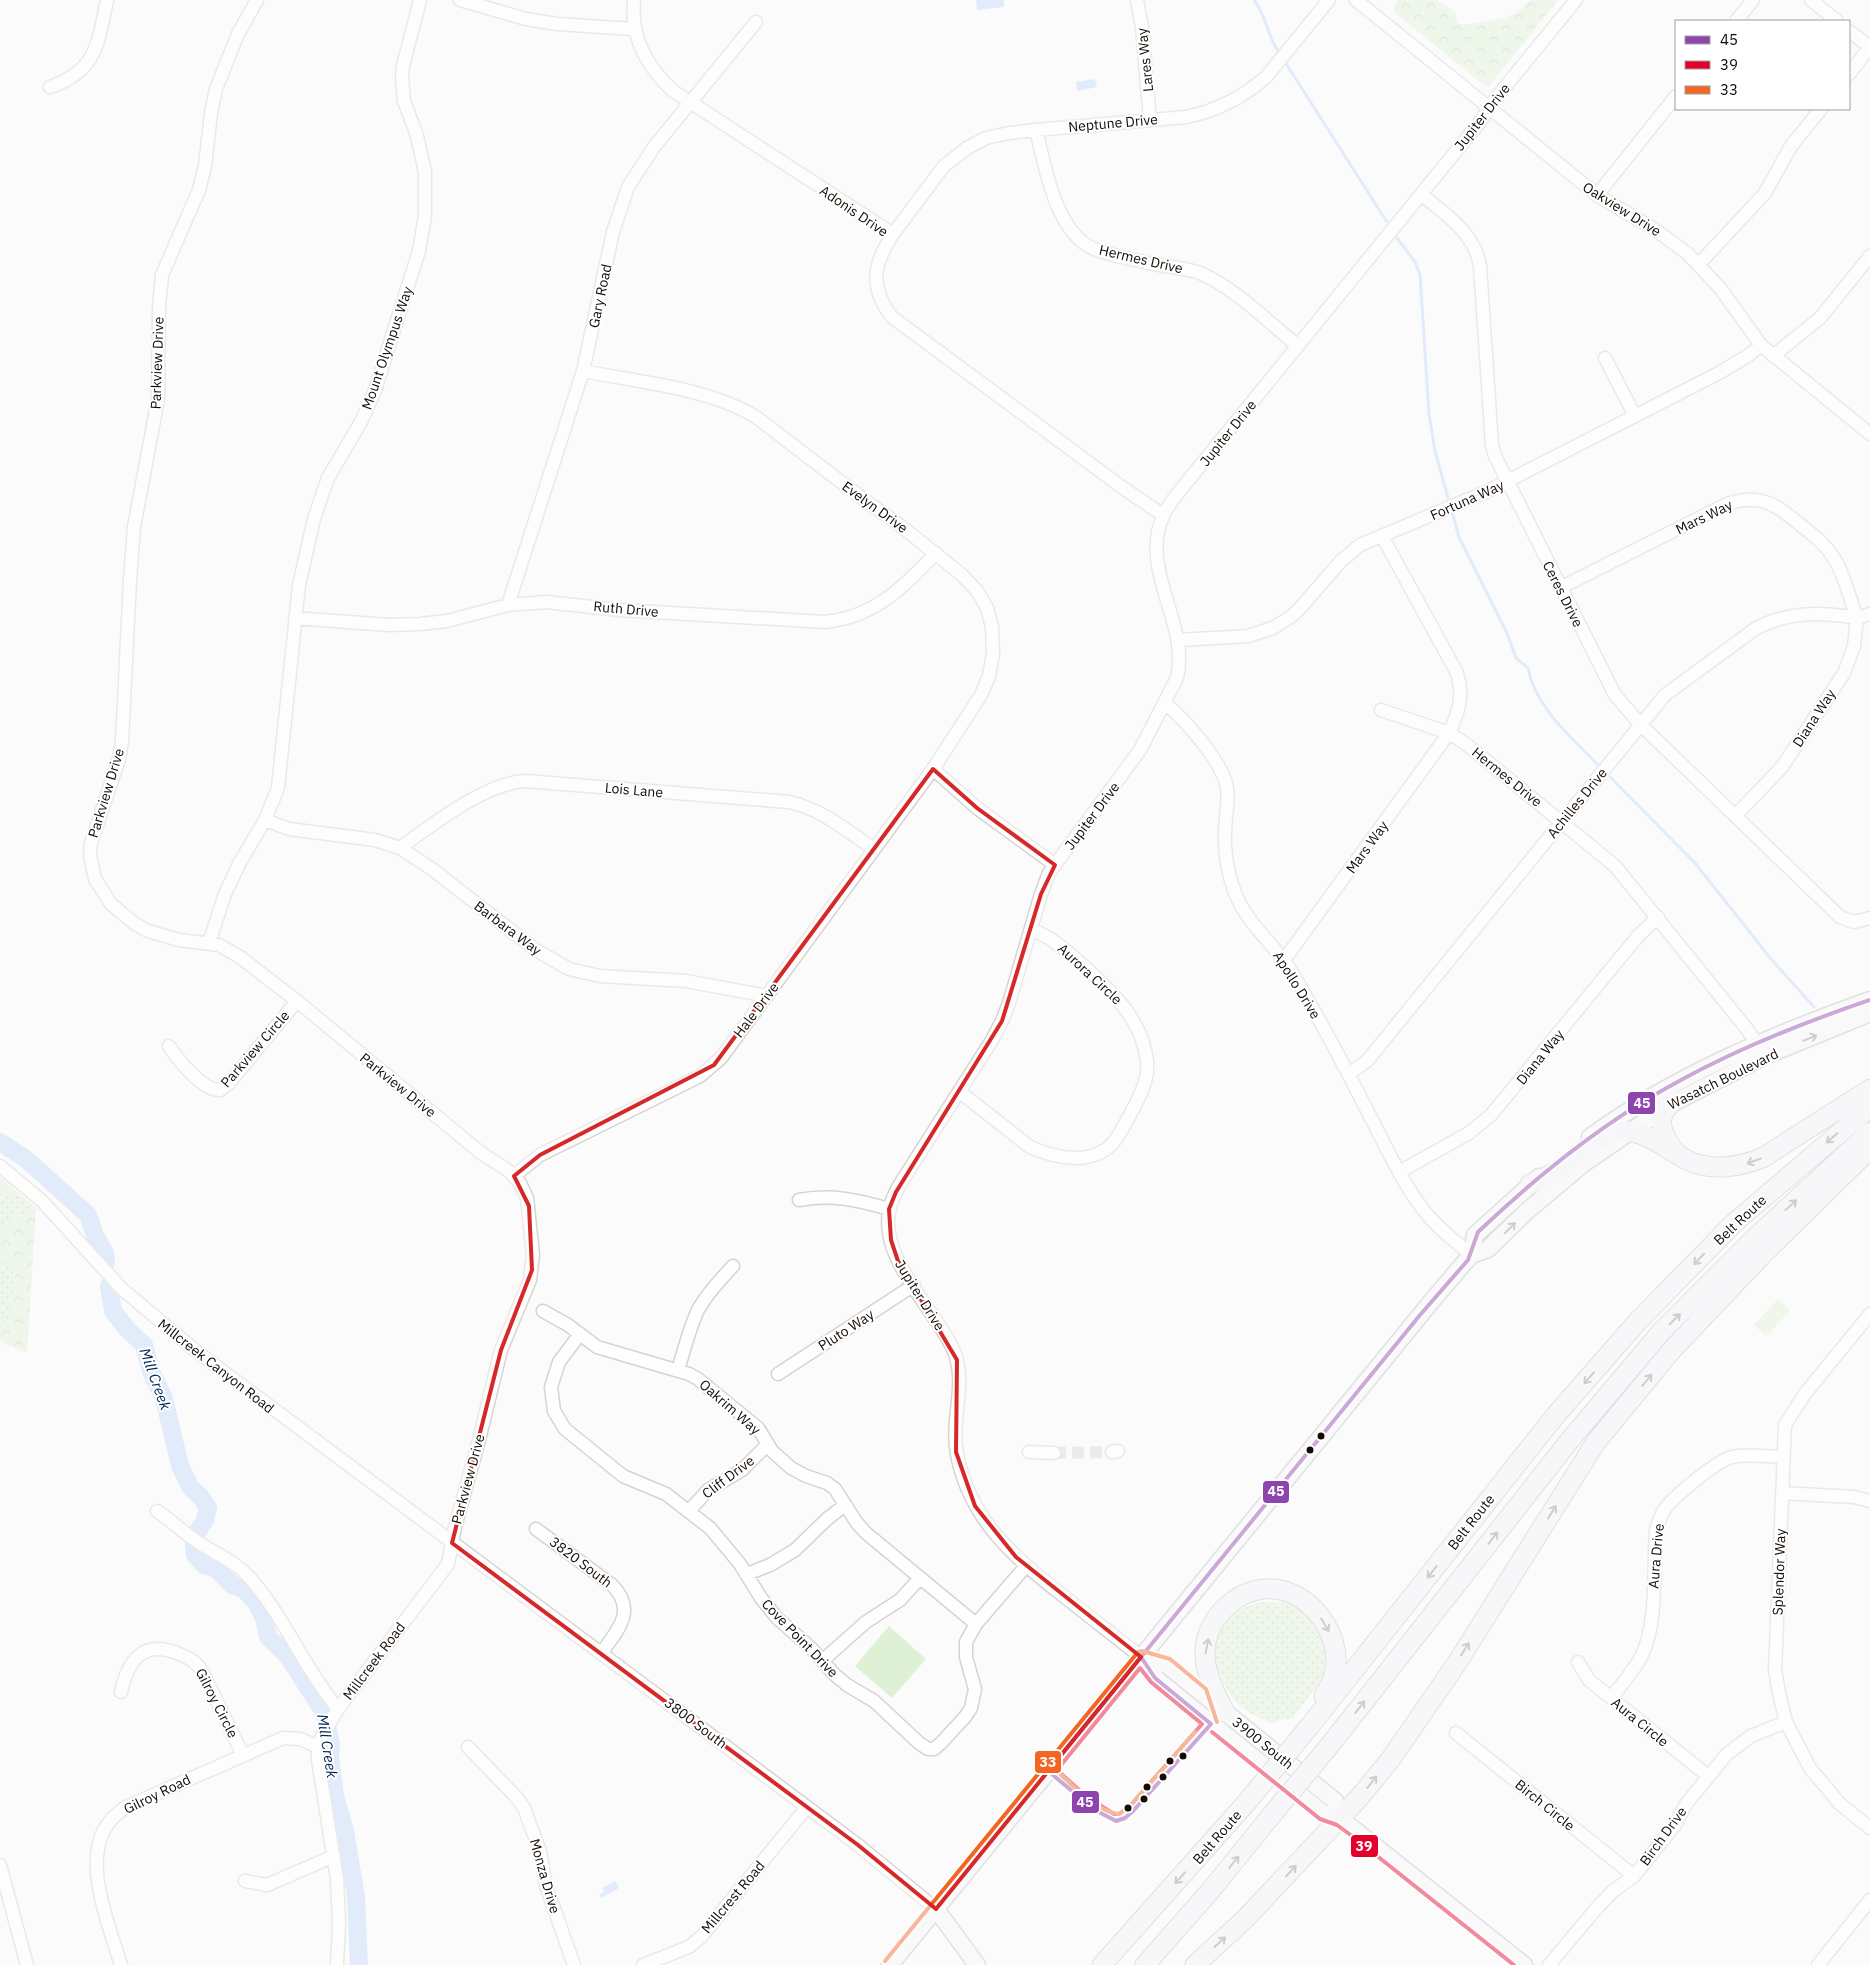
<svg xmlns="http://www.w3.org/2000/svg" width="1870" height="1965" font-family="'IBM Plex Sans',sans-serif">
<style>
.grass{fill:url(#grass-dots)}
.forest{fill:url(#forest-crowns)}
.green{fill:#def1d6}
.water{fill:#c0d8f7}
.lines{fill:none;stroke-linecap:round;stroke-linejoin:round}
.stream{stroke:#c0d8f7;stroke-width:3}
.river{stroke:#c0d8f7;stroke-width:18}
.minor-tunnel{stroke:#d8d7d6;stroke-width:12;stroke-dasharray:12 6;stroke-linecap:butt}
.minor-casing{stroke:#d8d3cf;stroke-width:15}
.major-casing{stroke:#c0bec5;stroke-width:19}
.highway-casing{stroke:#c0bec5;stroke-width:21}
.minor{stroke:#fefefe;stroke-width:12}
.major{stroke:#f6f6f9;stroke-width:16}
.highway{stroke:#f1eff7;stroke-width:19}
.highway-bridge-casing{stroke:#c0bec5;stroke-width:21;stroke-linecap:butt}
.highway-bridge{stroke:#f1eff7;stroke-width:19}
.bus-1-casing{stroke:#fff;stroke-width:8}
.bus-2-casing{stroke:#fff;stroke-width:8}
.bus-3-casing{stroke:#fff;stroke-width:8}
.bus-1{stroke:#8e44ad;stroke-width:4}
.bus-2{stroke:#e4002b;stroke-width:4}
.bus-3{stroke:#f26522;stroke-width:4}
.oneway{stroke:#9c9897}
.oneway2{stroke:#999496}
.marked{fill:none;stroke:#d62828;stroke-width:4;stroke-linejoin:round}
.bus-dot{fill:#140b04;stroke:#fff;stroke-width:2}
.labels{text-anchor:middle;stroke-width:4;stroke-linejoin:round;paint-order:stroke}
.street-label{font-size:14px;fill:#140b04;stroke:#fff}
.water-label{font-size:15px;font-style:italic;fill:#012955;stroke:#fff}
.line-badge{stroke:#fff;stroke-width:2}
.badge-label{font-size:14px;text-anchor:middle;font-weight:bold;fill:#fff}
</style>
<defs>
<pattern id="grass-dots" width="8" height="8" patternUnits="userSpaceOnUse" patternTransform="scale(1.25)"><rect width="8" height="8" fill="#def1d6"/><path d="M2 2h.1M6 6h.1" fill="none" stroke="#becdb6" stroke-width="1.8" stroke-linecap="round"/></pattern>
<pattern id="forest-crowns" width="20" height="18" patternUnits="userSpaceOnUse" patternTransform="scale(1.25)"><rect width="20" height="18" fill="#def1d6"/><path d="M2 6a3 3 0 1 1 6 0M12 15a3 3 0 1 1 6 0" fill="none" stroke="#becdb6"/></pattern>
</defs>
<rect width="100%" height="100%" fill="#fbfbfb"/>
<path class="grass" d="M17,1192l19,16 -36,18v-29z
M0,1262l11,3 6,20 -8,15 1,31 -10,-11z
M1259,1602l31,1 16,8 15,17 6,20 1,18 -7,15 -29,37 -22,5c-9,-5 -22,-10 -30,-17 -8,-7 -13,-17 -18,-26 -13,-26 -8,-51 16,-69 6,-4 15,-6 21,-9z"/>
<path class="forest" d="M1397,0h40l18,12 3,12h13l31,-5 12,-5 17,-14h27l-69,86 -3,1 -93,-76z
M0,1177l17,15 -17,5z
M36,1208l-9,145 -27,-11v-22l10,10 -1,-30 8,-15 -6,-20 -11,-3v-36z"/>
<path class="green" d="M1778,1299l12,12 -24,25 -12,-11z
M889,1626l37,33 -34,39 -37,-32z"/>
<path class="water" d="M976,0h28v7l-27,3z
M1095,79l2,8 -20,4 -1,-9z
M615,1881l4,7 -18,10 -2,-3 6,-4 -3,-3z"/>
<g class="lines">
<path class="stream" d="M1254,0c12,15 13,35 24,51
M1287,65l100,157
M1397,238l18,24 5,13 9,139 6,37 13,47
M1453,515l6,22 48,96 9,25 12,10c7,39 43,69 70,97
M1610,777l85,86 76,96 43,48"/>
<path class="river" d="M0,1142l26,17 62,56 7,20 10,18 1,9
M109,1286l4,25 14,18 17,16 8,29 12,24 16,68 11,22 10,9 7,11 -3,12 -7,11
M194,1544l1,11 9,10 12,4 16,16 11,4 12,12 9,17 4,19 19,18 37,57 7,33 -1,12 5,39 10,35 11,66 3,68"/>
<path class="minor-tunnel" d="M1054,1453l58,-1"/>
<g class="minor-casing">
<path id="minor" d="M257,0l-19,34 -22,55 -5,24 -6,53 -6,24 -37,85 -3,31 -1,93 -24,128 -4,53 -8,162 -3,17 -28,84 -1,12 5,24 16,25 24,20 13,7 31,9 40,5 21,12 57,44 184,152 28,18 11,12 7,15 6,57 -3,25 -29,70 -22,90 -24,87 -7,37 -110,145 -15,25 -5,13v13l19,119 2,46 -2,40
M460,0l66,19 31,5 77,5
M634,0c-4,37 12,66 39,91l220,143c-20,30 -24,53 -1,83l231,171 40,27
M1137,0l5,28 8,92
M1356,0l241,195 57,34 33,24 33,35 41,57 109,89
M1811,0l26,21
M1736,21l17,-21
M1849,31l21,16 -21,27
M50,87c47,-16 48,-44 57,-87
M1036,130c9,36 19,100 56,118 17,8 38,10 56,15 17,4 35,4 52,10 35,15 68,49 98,73
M1421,194c25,21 53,38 59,72l12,179 3,11 120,239 26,30 199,192 14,5 16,-4
M1597,195l79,-99
M893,234l51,-68 23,-18 19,-10 23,-5 27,-3 150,-13c31,-6 56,-19 80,-40l63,-77
M1699,264l66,-71 26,-47 30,-37
M1773,356l47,-38 50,-62
M1605,358l30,58
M1382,536l75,137c7,22 2,39 -8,60l17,11 149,122 132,163 14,21
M508,605l75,-234 30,-139 15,-45 26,-40 102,-125
M295,618l93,7 32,-1 27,-3 61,-16 38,-3 74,8 205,12c50,-5 77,-34 111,-69
M1179,640l69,-4 25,-8 19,-12 9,-9 40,-46 19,-16 128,-54 231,-118 30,-18 12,-10
M1165,703c20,17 58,59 62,85 2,15 -2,30 -2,45 -1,21 3,41 10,60 13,33 42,53 59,83 27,45 52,93 76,140 16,31 31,64 52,92 14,19 32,32 49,47
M933,769l44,39 78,57
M1736,815l46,-48 62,-94 10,-27 3,-28 13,-4
M265,820l24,9 86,11 25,8 32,21 104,81 33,19 31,7 86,5 81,15
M400,848c32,-23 85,-65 125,-67l264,21c33,7 58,29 85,47
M209,943l16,-49 15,-32 25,-42 13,-32 21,-203 15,-66 14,-41 34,-58 13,-30 44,-139 6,-35v-44l-8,-36 -13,-35 -2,-23 1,-12 17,-66
M1284,960l165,-227 -68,-23
M169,1046c9,14 34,45 51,44l9,-7 68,-82
M1349,1074l18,-13 298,-366 90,-66c33,-18 66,-17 102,-11 -7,-18 -12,-42 -22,-58 -8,-14 -19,-23 -32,-33 -25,-21 -42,-35 -76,-23l-167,84
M960,1092l70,55c25,11 60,19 82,-3 8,-9 14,-22 20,-33 8,-15 17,-32 15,-50 -5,-41 -32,-66 -61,-93 -18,-16 -33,-30 -55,-39
M0,1166l42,35 80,88 74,62 662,494 78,64
M1399,1172l70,-39 22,-18 147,-179 20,-19
M514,1176l26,-21 160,-79 21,-18 212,-289 48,-74 8,-19 4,-22 -1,-27 -5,-19 -10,-17 -15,-16 -61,-49 -39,-28 -106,-81c-47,-29 -118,-35 -173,-46
M799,1200c33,-6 59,0 90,9
M543,1311l25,14 29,22 92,27 9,5 60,49 14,23 19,17 15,8 21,7 8,6 22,34 9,10 110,91
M1870,1314l-66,81 -19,30 -10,245 4,23 7,29 24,46 30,36 30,24
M580,1334l-21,28 -8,25 3,24 11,18 58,47 43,18 44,34 30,36 21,34 16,20 34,30 24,27 12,10 27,16 45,42 9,6h6l7,-6 24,-26 6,-9 4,-19 -9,-32v-15l10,-18 50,-58
M678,1370c6,-19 11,-41 20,-60 9,-16 22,-30 35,-44
M778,1374l136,-89
M1029,1452l25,1
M1112,1452l6,-1
M1782,1493l72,4 16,4
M157,1511c16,11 30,25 47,35 16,10 33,17 46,32 35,40 54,90 88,131
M689,1511l19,-21 34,-20 26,-26
M536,1529l76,56c25,25 6,45 -10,67
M747,1574l23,-9 25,-15 32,-31 18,-14
M1141,1657c-25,-20 -50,-39 -75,-59 -50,-39 -97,-78 -109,-144 -7,-35 11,-71 -4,-105 -20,-42 -76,-93 -63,-142 3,-12 10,-23 17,-34l85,-133 10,-19 7,-18 32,-109 8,-21 91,-123 37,-72c13,-54 -38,-108 -14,-162 3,-8 10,-16 15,-23l301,-370 17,-25 80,-98
M822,1661l44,-39 34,-22 20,-22
M1578,1662l11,18 119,96
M121,1692c7,-32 22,-52 56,-39 10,4 19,8 25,18l41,84
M1611,1698c11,-14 23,-27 31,-43 16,-33 11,-88 14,-125 3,-9 5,-17 11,-24 13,-14 49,-45 65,-49 16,-4 35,0 51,0
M1456,1733l178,143
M468,1747l49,51 7,10 16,43 6,35 28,79
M0,1865l27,100
M245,1881l22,4 67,-29
M121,1965c-12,-40 -42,-109 -10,-145 4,-5 10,-9 15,-13l157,-69 18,1 17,8
M643,1965l46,-18 12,-10 106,-130
M1549,1965l46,-55 18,-19 21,-15 41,-51 11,-21 41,-50 24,-18 35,-14
M1818,1965l52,-65"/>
</g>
<g class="major-casing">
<path id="major" d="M1590,1137c87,-63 180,-101 280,-137
M1471,1255l17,-6 39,-38 56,-47 88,-60 94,-48 105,-43
M1141,1657l14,21 169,136 16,5 16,12 168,134
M1141,1657l26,8 168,136 5,18
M936,1909l41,56
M890,1965l541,-663 40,-47 4,-20 64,-58"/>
</g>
<g class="highway-casing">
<path id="highway" d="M1671,1104c-18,13 -7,34 4,48
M1530,1184c9,-4 19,-8 28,-13 17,-12 42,-40 64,-40 25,0 44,18 65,29 24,12 54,7 77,-3l106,-68
M1225,1712c-10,-18 -19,-36 -20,-57 -2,-40 42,-76 80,-64 34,11 58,50 49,85 -2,7 -7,14 -10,20
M1309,1727l246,-311 83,-95 96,-98 136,-116
M1330,1745l240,-305 91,-108 96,-96 113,-104
M1102,1965l145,-163
M1145,1965l66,-75 59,-73
M1195,1965l50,-46 113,-120 32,-39 67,-97 139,-221 75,-91 93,-98 106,-104"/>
</g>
<use href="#minor" class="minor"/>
<use href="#major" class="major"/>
<use href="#highway" class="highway"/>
<g class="highway-bridge-casing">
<path id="highway-bridge" d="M1247,1802l62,-75
M1270,1817l60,-72"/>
</g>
<use href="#highway-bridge" class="highway-bridge"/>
<g class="bus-1-casing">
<path id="bus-1" d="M1141,1657l14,21 56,46 -77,86 -9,8 -9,3 -21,-11 -47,-39z
M1141,1657l279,-342 48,-55 10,-28c62,-59 128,-112 203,-152 60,-33 124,-58 189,-80"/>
</g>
<g class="bus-2-casing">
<path id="bus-2" d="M1140,1668l11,14 51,42 -72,82 -11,8h-5l-27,-17 -30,-27z
M1212,1732l108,87 17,6 15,11 162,129"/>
</g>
<g class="bus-3-casing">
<path id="bus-3" d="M1052,1766c17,16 44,46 67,48l11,-8 65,-74
M885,1961l253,-309 4,-1 28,8 36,30 11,33"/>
</g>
<use href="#bus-1" class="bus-1"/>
<use href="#bus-2" class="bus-2"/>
<use href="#bus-3" class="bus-3"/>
</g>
<defs><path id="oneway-shaft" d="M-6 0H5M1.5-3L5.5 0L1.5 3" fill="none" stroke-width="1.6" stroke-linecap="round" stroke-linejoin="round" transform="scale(1.25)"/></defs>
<g class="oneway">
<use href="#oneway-shaft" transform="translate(1810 1038) rotate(-22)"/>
<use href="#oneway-shaft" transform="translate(1510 1228) rotate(-44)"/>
</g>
<g class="oneway2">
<use href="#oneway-shaft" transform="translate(1832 1138) rotate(139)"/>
<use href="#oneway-shaft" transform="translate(1754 1161) rotate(159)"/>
<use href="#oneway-shaft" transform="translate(1791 1205) rotate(-43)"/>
<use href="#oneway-shaft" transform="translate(1699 1259) rotate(134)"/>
<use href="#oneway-shaft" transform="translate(1675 1319) rotate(-45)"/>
<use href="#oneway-shaft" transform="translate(1589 1378) rotate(131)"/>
<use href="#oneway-shaft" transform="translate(1647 1380) rotate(-51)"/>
<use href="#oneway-shaft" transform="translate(1552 1512) rotate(-58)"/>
<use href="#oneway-shaft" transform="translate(1493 1538) rotate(-52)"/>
<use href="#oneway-shaft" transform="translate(1432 1572) rotate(128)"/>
<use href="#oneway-shaft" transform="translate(1325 1625) rotate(59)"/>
<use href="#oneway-shaft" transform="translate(1207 1646) rotate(-79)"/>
<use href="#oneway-shaft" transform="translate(1465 1649) rotate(-58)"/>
<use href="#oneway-shaft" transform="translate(1360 1707) rotate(-52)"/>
<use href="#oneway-shaft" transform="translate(1372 1782) rotate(-52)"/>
<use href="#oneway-shaft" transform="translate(1234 1862) rotate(-51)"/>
<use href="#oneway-shaft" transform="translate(1291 1871) rotate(-47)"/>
<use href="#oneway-shaft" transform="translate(1180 1878) rotate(132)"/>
<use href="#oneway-shaft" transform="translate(1220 1942) rotate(-42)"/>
</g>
<path d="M0 0H1870V1965H0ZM933,769l44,39 78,57 -14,29 -39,127 -106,171 -7,17 2,31 7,21 59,99 -1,92 19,54 41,51 125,100 -205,252 -78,-64 -406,-302 49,-193 31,-80 -3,-64 -15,-30 26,-21 174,-90z" fill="#fbfbfb" fill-opacity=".55" fill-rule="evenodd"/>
<path class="marked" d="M933,769l44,39 78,57 -14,29 -39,127 -106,171 -7,17 2,31 7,21 59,99 -1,92 19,54 41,51 125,100 -205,252 -78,-64 -406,-302 49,-193 31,-80 -3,-64 -15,-30 26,-21 174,-90z"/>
<g class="bus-dot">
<circle cx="1321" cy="1436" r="4.5"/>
<circle cx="1310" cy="1450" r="4.5"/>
<circle cx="1183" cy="1756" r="4.5"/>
<circle cx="1170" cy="1761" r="4.5"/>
<circle cx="1163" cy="1777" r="4.5"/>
<circle cx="1147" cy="1787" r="4.5"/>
<circle cx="1144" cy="1799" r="4.5"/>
<circle cx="1128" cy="1808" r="4.5"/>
</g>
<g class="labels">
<g class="street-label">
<text transform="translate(1145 60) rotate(-96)" y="5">Lares Way</text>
<text transform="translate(1482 117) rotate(-52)" y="5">Jupiter Drive</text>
<text transform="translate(1113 123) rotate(-5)" y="5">Neptune Drive</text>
<text transform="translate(1622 209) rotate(32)" y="5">Oakview Drive</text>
<text transform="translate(854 211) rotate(34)" y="5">Adonis Drive</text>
<text transform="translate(1141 259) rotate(13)" y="5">Hermes Drive</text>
<text transform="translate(600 296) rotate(-78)" y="5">Gary Road</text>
<text transform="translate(387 348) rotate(-71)" y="5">Mount Olympus Way</text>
<text transform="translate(157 363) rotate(-88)" y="5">Parkview Drive</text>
<text transform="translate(1228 433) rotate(-51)" y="5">Jupiter Drive</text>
<text transform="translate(1467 500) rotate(-24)" y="5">Fortuna Way</text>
<text transform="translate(875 507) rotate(36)" y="5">Evelyn Drive</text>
<text transform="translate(1704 517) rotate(-26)" y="5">Mars Way</text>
<text transform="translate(1563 594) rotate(63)" y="5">Ceres Drive</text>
<text transform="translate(626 609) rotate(5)" y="5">Ruth Drive</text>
<text transform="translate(1814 718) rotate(-57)" y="5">Diana Way</text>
<text transform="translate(1507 777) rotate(39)" y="5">Hermes Drive</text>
<text transform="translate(634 790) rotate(5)" y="5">Lois Lane</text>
<text transform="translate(106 793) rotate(-73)" y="5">Parkview Drive</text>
<text transform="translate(1577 803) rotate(-51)" y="5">Achilles Drive</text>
<text transform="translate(1092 816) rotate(-53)" y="5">Jupiter Drive</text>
<text transform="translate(1367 847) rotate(-54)" y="5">Mars Way</text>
<text transform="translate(508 928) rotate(37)" y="5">Barbara Way</text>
<text transform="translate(1090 974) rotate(43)" y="5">Aurora Circle</text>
<text transform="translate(1297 985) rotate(58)" y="5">Apollo Drive</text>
<text transform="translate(756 1010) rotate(-53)" y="5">Hale Drive</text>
<text transform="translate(255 1049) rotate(-49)" y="5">Parkview Circle</text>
<text transform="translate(1540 1057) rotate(-51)" y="5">Diana Way</text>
<text transform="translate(1723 1079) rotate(-26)" y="5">Wasatch Boulevard</text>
<text transform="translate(398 1085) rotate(39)" y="5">Parkview Drive</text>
<text transform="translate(1740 1220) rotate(-43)" y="5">Belt Route</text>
<text transform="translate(920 1295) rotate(58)" y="5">Jupiter Drive</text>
<text transform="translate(846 1330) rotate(-33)" y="5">Pluto Way</text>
<text transform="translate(216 1366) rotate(38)" y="5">Millcreek Canyon Road</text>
<text transform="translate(730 1407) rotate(41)" y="5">Oakrim Way</text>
<text transform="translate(728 1477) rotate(-37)" y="5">Cliff Drive</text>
<text transform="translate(468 1479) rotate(-75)" y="5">Parkview Drive</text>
<text transform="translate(1471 1522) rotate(-52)" y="5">Belt Route</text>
<text transform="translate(1656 1556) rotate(-85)" y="5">Aura Drive</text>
<text transform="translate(581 1562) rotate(37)" y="5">3820 South</text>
<text transform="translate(1779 1572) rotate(-88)" y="5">Splendor Way</text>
<text transform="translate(800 1638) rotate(46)" y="5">Cove Point Drive</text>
<text transform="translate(374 1661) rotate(-53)" y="5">Millcreek Road</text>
<text transform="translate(217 1703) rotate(63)" y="5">Gilroy Circle</text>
<text transform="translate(1640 1722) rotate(39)" y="5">Aura Circle</text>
<text transform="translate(696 1723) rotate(37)" y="5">3800 South</text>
<text transform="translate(1263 1743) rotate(39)" y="5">3900 South</text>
<text transform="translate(157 1794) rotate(-26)" y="5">Gilroy Road</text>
<text transform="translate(1545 1805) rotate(39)" y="5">Birch Circle</text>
<text transform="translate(1663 1836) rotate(-54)" y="5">Birch Drive</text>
<text transform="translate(1217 1837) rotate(-49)" y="5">Belt Route</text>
<text transform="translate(545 1876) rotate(74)" y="5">Monza Drive</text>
<text transform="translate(733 1897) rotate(-50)" y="5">Millcrest Road</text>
</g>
<g class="water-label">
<text transform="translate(155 1379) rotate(70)" y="5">Mill Creek</text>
<text transform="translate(327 1746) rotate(81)" y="5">Mill Creek</text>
</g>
</g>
<g class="line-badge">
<rect x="1627" y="1091" width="29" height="24" rx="5" fill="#8e44ad"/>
<rect x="1262" y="1480" width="28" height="24" rx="5" fill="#8e44ad"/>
<rect x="1034" y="1750" width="28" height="24" rx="5" fill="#f26522"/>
<rect x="1071" y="1790" width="29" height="24" rx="5" fill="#8e44ad"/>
<rect x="1350" y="1834" width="29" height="24" rx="5" fill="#e4002b"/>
</g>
<g class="badge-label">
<text x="1642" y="1108">45</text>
<text x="1276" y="1496">45</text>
<text x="1048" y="1767">33</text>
<text x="1085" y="1807">45</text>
<text x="1364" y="1851">39</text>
</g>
<rect x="1675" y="20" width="175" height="90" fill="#ffffff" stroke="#a19d9b"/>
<rect x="1685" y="36" width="25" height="8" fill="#8e44ad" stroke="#a19d9b"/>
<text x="1720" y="45" font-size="15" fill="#140b04">45</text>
<rect x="1685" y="61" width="25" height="8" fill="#e4002b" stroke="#a19d9b"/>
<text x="1720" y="70" font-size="15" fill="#140b04">39</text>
<rect x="1685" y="86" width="25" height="8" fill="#f26522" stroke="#a19d9b"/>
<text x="1720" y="95" font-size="15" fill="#140b04">33</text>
</svg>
